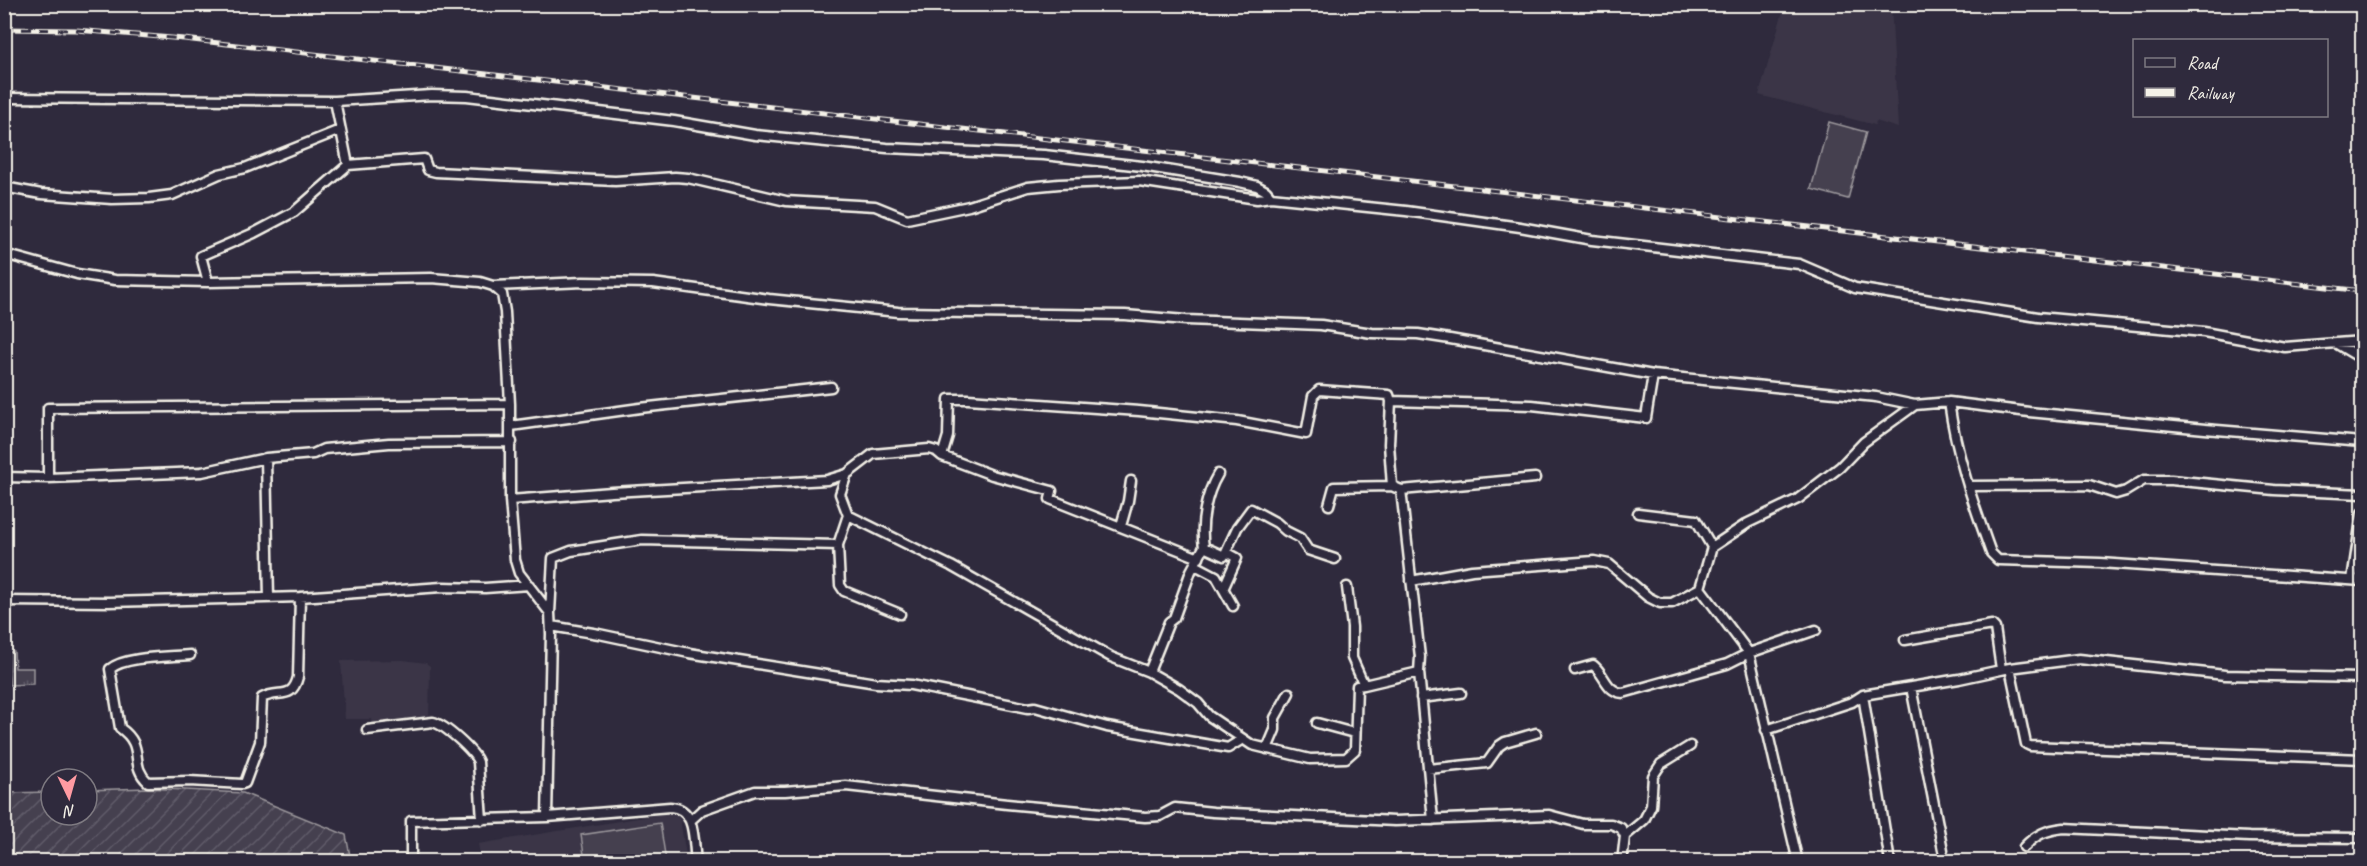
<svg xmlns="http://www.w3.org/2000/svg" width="2367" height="866" font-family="Caveat,sans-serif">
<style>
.built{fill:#3b3647}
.grass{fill:url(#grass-tufts);stroke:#9c989c;stroke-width:1.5}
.garden{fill:url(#garden-furrows);stroke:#9c989c;stroke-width:1.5}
.pitch{fill:#454050;stroke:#9c989c;stroke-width:1.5}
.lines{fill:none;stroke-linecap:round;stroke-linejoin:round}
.minor-casing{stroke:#f4f1e8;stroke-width:13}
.minor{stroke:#2f2a3d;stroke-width:8}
.rail-casing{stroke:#f4f1e8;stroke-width:5}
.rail{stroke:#2f2a3d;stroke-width:3;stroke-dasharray:9;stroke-linecap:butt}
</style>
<defs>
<pattern id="grass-tufts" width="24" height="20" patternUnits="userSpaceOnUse" patternTransform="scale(1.5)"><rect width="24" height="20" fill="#454050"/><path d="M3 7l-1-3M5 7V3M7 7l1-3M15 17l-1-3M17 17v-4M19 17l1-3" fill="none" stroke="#605c69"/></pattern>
<pattern id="garden-furrows" width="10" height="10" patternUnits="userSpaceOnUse" patternTransform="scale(1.5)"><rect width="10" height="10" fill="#454050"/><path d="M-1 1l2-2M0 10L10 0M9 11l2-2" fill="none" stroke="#605c69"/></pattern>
</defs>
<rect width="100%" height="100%" fill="#2f2a3d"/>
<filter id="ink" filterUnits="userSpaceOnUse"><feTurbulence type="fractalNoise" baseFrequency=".0167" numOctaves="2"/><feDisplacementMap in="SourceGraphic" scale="12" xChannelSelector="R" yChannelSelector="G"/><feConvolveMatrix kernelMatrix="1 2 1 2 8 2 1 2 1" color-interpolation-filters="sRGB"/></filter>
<g filter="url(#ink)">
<path class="built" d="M1757,5h134l7,123 -22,-7 -1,4 -116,-30 24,-84z
M403,660l23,3 4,3 -1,52 -56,6 -1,-5h-27l-4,-58z
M669,813l8,2 3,5 7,41h-206l-3,-17z"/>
<path class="grass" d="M7,652h7l1,16h18v16l-24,1z"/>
<path class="garden" d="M147,788l96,5 103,42 5,26h-346v-68l46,-1v23h36v-25z"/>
<path class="pitch" d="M1829,122l37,10 -18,67 -37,-10z
M660,823l6,38h-81l-4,-26z"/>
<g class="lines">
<g class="minor-casing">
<path id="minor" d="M4,98l331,3 97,-6 35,1 207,25 81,14 132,13 157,7 98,11 98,16 17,4 9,5 5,6
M335,101l13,64
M4,187l37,7 71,5 37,-1 23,-3 47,-21 26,-6 95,-38
M4,254l73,20 38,6 93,2 223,-4 49,4 13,4 9,8 3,18 5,92v96l5,60 4,13 31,40 1,21 -4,183 123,-10c27,1 23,34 26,55
M208,282l-7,-26 53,-23 40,-21 54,-47 76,-6 4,11 8,2 179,9 60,-4 13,1 98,23 89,5 32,13 62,-13 59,-19 31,-3 80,-3 118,18 14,-2 135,14 114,16 72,13 207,24 56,24 183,29 166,15 81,15 77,-6
M493,286l90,-4 70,1 116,16 129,13 227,3 61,5 135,5 51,8 46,1 32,5 203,36 223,22 39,8 34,-3 80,10 176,17 157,13
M2337,344l25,15
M1391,401l141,4 114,13 7,-43
M1949,402c7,52 24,101 42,151l7,7 102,3 262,18
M511,426l129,-18 191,-21
M942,456l50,19 60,16 -2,8 149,59
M266,458l3,140
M4,477l44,1 154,-6 64,-14 47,-4 11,-5 65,-6 123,-1
M48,478v-70l462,-4
M1968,486l121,-1 27,9 10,-3 18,-11h27l103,10 88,4
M1401,490l134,-12
M510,500l102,-8 215,-12 20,-6
M1329,505l5,-18 58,-1
M1638,513l58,7 16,27
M848,515l103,51 160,91 38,15 30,17 19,14 11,13 43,29 58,14 36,-1 9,-8 2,-64 7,-1 -12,-27v-31l-5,-40
M1121,526l7,-25 3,-20
M838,545l2,40 4,6 56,23
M1204,547c-4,-24 2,-53 14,-73
M1195,565l21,11 17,30
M2352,580l10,-67
M1411,581l61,-11 122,-9 15,3 39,33 12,6h12l28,-15
M1224,587l13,-29 -11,-6
M4,601l105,1 191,-5 142,-10 43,1 44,-3
M550,613l3,-55 18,-7 71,-11 196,5 10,-30 -8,-21 7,-20 26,-20 56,-5 7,2 6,5 6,-20 1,-37h19l171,12 98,10 69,13 7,-38 6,-6 70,5 2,6 -2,43 3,42 9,4 19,167 -1,15 14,148
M551,626l48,8 90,19 187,30 35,2 117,23 7,-1 72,20 121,21 13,-8
M1905,640l87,-15 3,3 6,41
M190,655c-21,2 -65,1 -80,14l10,59c27,19 8,36 28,54l41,-1 53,3 3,-1 15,-41 2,-44c17,-9 30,3 36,-21l2,-80
M2010,668l16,76 4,2 332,13
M1575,670l18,-5c12,9 13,27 30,28l104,-29 22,-11 67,-23
M1149,672l20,-50 5,-4 17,-47 13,-24 20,9 13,-28 14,-19 26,14 9,8 14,7 8,12 27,9
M1364,685l55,-13
M1911,687l32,163
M1863,695l27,167
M1421,698l40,-5
M1317,723l37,10
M367,730l66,-8c12,3 41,29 45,40l4,58
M1766,730l86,-28 11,-7 96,-16 51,-11 69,-9 146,16 137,3
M1267,749l8,-19v-12l14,-25
M1428,769l59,-6 12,-17 6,-4 31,-9
M691,820l11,-10 53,-19h30l61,-5 161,18 138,13 15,-1 15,-8 38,4 182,9 154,-6 34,9h28l10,4 4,8 -3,26
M1625,836l19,-16 7,-14 2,-30 8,-12 29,-18
M2024,847c12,-13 23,-17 40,-19l185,9 113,1
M411,854v-33l136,-4
M1798,862l-49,-209 -49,-65 12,-41 36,-24 50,-24 42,-32 24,-25 51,-37"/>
</g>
<use href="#minor" class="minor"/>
<g class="rail-casing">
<path id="rail" d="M4,29l72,1 108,9 2178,252"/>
</g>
<use href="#rail" class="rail"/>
</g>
</g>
<rect width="2367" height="866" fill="none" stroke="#2f2a3d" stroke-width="24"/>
<rect x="12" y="12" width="2343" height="842" fill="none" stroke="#f4f1e8" stroke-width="2" filter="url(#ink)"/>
<rect x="2133" y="39" width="195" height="78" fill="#2f2a3d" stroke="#7e7a81" stroke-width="1.5"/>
<rect x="2145" y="58" width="30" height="9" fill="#2f2a3d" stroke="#7e7a81" stroke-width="1.5"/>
<text x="2187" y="69" font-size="18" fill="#f4f1e8">Road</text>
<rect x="2145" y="88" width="30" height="9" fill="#f4f1e8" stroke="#7e7a81" stroke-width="1.5"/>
<text x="2187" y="99" font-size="18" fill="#f4f1e8">Railway</text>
<g transform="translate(69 797) rotate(175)"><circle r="28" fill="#2f2a3d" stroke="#7e7a81" stroke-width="1.5"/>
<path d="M0-4.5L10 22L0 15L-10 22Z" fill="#ff9aa2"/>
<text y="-9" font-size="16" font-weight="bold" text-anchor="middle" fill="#f4f1e8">N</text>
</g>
</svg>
